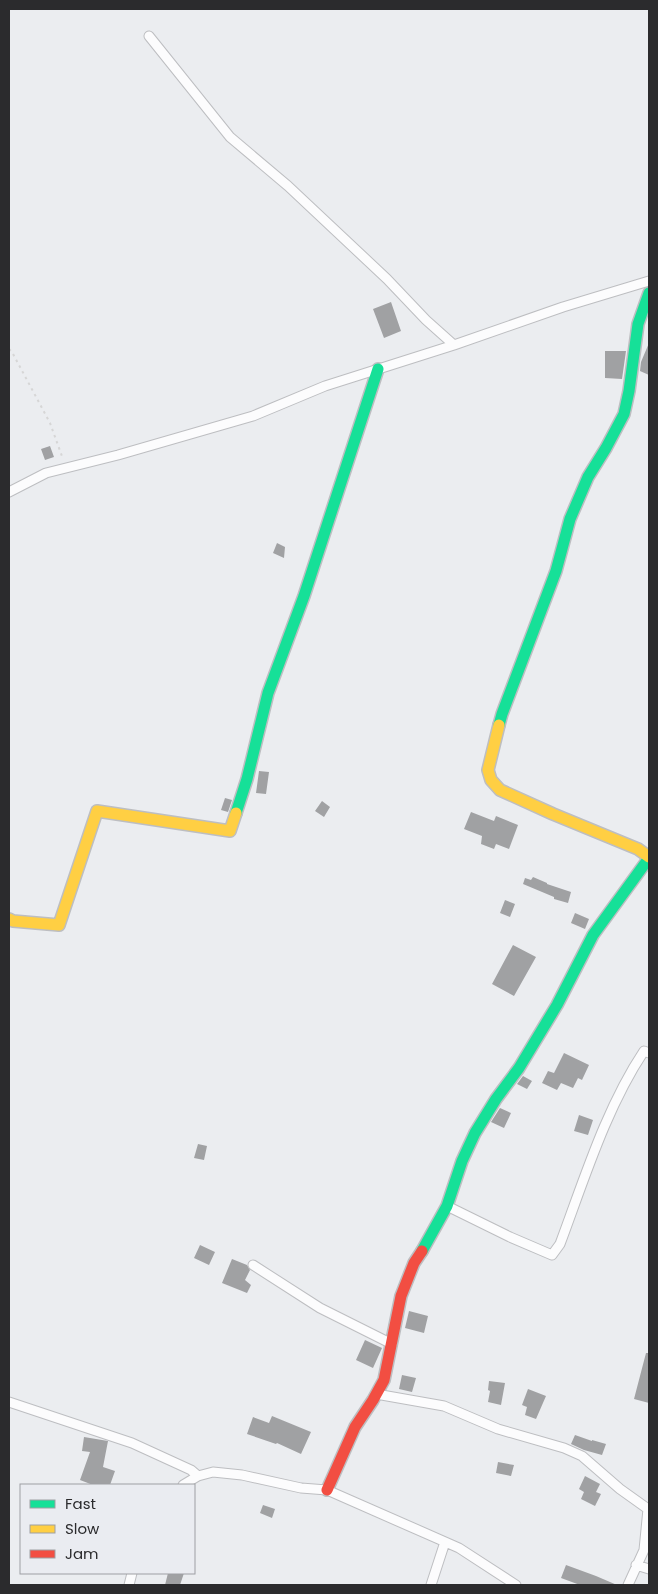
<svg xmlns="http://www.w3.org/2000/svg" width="658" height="1594" font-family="Poppins,sans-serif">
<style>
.building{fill:#a0a1a3}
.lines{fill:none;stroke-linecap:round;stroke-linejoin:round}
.street-casing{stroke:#bdbec1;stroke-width:11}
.fast-casing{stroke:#bdbec1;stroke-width:14}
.slow-casing{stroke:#bdbec1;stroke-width:14}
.jam-casing{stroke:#bdbec1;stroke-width:14}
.path{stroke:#d6d6d6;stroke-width:2;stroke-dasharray:2.5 4;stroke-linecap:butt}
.street{stroke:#fcfcfd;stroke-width:9}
.fast{stroke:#16e098;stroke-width:11}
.slow{stroke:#ffcf43;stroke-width:11}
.jam{stroke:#f24e42;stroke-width:11}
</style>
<rect width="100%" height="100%" fill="#ebedf0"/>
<path class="building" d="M391,302l10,29 -17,7 -11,-29z
M649,343v32l-9,-4 1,-9z
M605,351h21l-4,28 -17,-1z
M50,446l4,11 -9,3 -4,-11z
M277,543l8,4 -1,11 -11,-5z
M259,771l10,1 -3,22 -10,-1z
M225,798l7,2 -4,12 -7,-2z
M322,801l8,6 -6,10 -9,-6z
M471,812l23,9 2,-5 22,9 -9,24 -13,-5 -2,5 -13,-5 1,-8 -18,-7z
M533,877l14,6v1l24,8 -3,11 -14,-4v-2l-31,-13 2,-6 6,2z
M505,900l10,4 -5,13 -10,-4z
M575,913l14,6 -4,10 -14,-6z
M513,945l23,12 -22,39 -22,-12z
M564,1053l25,12 -7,15 -4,-2 -5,10 -12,-5 -4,7 -15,-7 6,-12 6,2z
M523,1076l9,5 -5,8 -10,-5z
M500,1108l11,5 -7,15 -13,-6z
M579,1115l14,5 -5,15 -14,-4z
M198,1144l9,2 -3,14 -10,-2z
M200,1245l15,7 -6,13 -15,-7z
M232,1259l15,6 3,5 -5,10 6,5 -4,8 -25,-10z
M409,1311l19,5 -4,17 -19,-5z
M365,1340l17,8 -9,20 -17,-8z
M646,1353h3v50l-15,-4z
M402,1375l14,3 -4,14 -13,-3z
M489,1381l16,2 -4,22 -13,-3 2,-11 -2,-1z
M528,1389l18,7 -10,23 -11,-4 2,-8 -5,-2z
M272,1416l39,16 -10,22 -24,-11 -1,1 -29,-10 6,-17 16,6z
M575,1435l17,6v-1l14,4 -4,11 -18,-5 -13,-6z
M84,1437l24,4 -5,26 12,4 -5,14h-17l-13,-5 10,-28 -8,-1z
M498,1462l16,3 -3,11 -15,-3z
M585,1476l15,8 -4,8 5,2 -6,12 -14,-7 3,-7 -5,-3z
M263,1505l12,4 -3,9 -12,-5z
M566,1565l30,11 21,9h-37l-19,-7z
M168,1573h16l-4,12h-15z"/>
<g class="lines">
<g class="street-casing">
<path id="street" d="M149,36l81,101 58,49 99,93 39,41 28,25
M9,492l37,-19 72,-18 135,-39 72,-30 129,-41 109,-38 86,-26
M447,1206l63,31 42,18 8,-11c24,-64 46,-136 84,-193l5,2
M253,1265l67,43 72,36
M376,1394l68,12 54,23 66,19 18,8 38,33 28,20 -4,41 -16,35
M9,1402l123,41 59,27 7,6
M183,1485l15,-9 15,-4 29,3 59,13 26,2 132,58 57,37
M636,1565l13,4
M129,1585l3,-12
M431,1585l14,-43"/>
</g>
<g class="fast-casing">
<path id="fast" d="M499,725l3,-11 54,-143 14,-52 18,-42 18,-29 18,-34 5,-23 9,-67 11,-31
M236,813l11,-34 21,-86 36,-97 74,-227
M422,1251l25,-45 15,-45 13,-28 21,-34 23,-31 38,-63 36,-70 56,-77"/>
</g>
<g class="slow-casing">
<path id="slow" d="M499,725l-11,45 3,10 9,10 53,24 85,35 11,8
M9,919l4,2 46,4 38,-114 133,20 6,-18"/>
</g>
<g class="jam-casing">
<path id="jam" d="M327,1490l28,-63 18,-27 11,-20 17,-84 13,-33 8,-12"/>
</g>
<path class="path" d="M9,349l3,3 38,71 13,36"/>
<use href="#street" class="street"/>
<use href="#fast" class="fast"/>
<use href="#slow" class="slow"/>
<use href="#jam" class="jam"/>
</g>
<rect width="658" height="1594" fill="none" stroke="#2b2b2d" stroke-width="20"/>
<rect x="20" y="1484" width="175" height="90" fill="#eaecf1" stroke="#9e9fa3"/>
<rect x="30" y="1500" width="25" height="8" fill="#16e098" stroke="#9e9fa3"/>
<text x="65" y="1509" font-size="15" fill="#2b2b2d">Fast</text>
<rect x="30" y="1525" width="25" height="8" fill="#ffcf43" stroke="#9e9fa3"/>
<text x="65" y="1534" font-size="15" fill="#2b2b2d">Slow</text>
<rect x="30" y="1550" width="25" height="8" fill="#f24e42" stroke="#9e9fa3"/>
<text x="65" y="1559" font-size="15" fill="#2b2b2d">Jam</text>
</svg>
